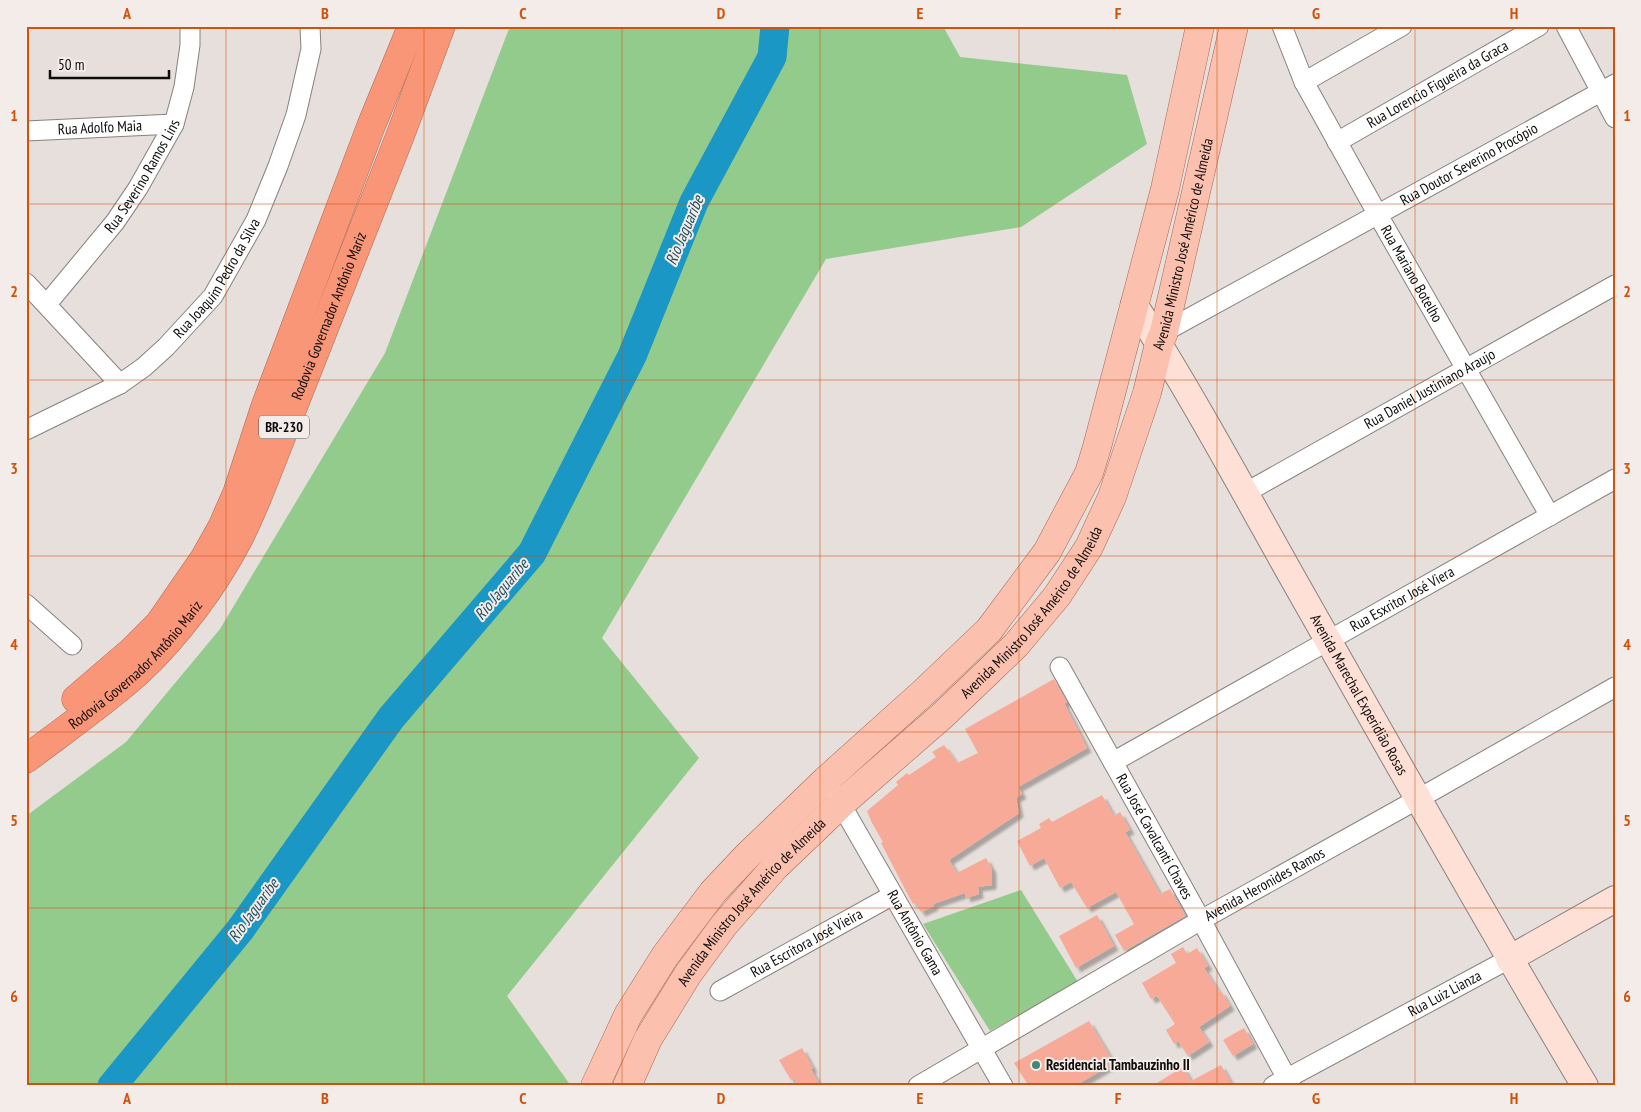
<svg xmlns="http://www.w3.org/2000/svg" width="1641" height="1112" font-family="'PT Sans Narrow',sans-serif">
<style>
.green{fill:#93cb8d}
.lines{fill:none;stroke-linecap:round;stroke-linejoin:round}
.river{stroke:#1b97c5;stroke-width:29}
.building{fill:#f8aa98;filter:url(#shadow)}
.street-casing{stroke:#88827e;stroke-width:21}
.secondary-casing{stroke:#88827e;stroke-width:28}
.primary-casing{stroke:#a86652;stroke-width:29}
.highway-casing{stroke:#a86652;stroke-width:29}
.street{stroke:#fff;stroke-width:19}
.secondary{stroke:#fee0d6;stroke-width:26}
.primary{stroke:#fcc0ae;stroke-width:28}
.highway{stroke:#fa9678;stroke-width:28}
.grid{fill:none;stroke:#d2510c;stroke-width:1;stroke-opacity:0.55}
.poi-dot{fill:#41867c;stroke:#f4ece9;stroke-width:2}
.labels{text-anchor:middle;stroke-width:4;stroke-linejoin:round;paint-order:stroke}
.shield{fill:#f4ece9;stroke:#54504e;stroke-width:1}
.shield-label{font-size:14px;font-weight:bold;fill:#0f0d0c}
.street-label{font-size:15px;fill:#0f0d0c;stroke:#f4ece9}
.poi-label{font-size:15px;font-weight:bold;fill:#0f0d0c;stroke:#f4ece9;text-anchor:start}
.water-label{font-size:16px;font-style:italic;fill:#245266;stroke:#f4ece9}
.neatline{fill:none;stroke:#d2510c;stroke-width:2}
.grid-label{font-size:16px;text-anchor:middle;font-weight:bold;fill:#d2510c}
</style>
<defs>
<filter id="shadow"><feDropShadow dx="4.5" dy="4.5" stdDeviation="1" flood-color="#0004"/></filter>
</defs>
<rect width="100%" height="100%" fill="#e6dfdb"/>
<path class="green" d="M510,26h433l17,31 167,18 20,69 -126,83 -195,32 -224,379 97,120 -192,238 64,90h-545v-270l100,-74 94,-113 165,-276z
M1021,890l57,92 -88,49 -67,-107z"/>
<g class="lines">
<path class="river" d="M112,1086l128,-156 151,-212 141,-165 100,-197 62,-154 78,-145 3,-31"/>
</g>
<path class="building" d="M1054,679l13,23 -3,1 23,45 -69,39 4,7 -6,4 3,15 -70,47 8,13 29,-15 6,11v16l-14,2 1,7 -13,4 -1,-5 -32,11 1,2 -13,6 -6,-9 -2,1 -6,-11 -26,-50 2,-1 -11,-19 -5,-12 31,-26 -2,-3 11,-9 2,2 27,-18 -4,-5 12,-7 13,18 21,-10 -13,-24z
M1102,795l12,21 6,-4 10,18 -5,2 35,62 10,-5 15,27 -61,35 -9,-16 19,-11 -18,-32 -29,16 -16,-26 -11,6 -16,-30 -14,8 -13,-25 24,-13 -2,-4 10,-6 3,4z
M1097,915l17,31 -38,22 -17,-32z
M1183,947l4,7 10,-6 11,18 -4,2 15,24 2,-1 9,15 -31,21 10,15 -21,14 -10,-15 -4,3 -8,-14 9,-6 -18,-28 -6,3 -9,-16 34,-20 -5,-9z
M1089,1021l25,42 -39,23h-46l-15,-23z
M1244,1028l9,16 -20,12 -10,-16z
M802,1048l11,20 -2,1 9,17h-22l-4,-8 -3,2 -12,-20z
M1221,1065l12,21h-81l31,-19 8,14z"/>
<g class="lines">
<g class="street-casing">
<g id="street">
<path id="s1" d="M1282,26l22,56 74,133 172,301"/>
<path d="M1566,26l49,92"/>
<path d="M1304,82l98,-56"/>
<path id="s2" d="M26,131l148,-7"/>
<path id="s3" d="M1337,142l202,-116"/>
<path d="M26,283l94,101"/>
<path id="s4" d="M47,304l68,-82 23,-34 36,-64 10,-37 6,-42v-19"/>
<path id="s5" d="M1164,332l451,-248"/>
<path id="s6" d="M26,430l94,-46 24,-17 22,-20 47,-51 43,-76 22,-54 18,-51 15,-66 -1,-23"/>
<path id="s7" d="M1245,493l370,-208"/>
<path d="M26,604l46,41"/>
<path id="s8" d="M1060,667l141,253 90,166"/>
<path id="s9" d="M1113,762l502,-283"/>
<path id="s10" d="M835,794l168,292"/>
<path id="s11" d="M720,991l173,-96"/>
<path id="s12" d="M918,1086l283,-166 217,-121 197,-112"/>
<path id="s13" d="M1273,1086l236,-127"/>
</g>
</g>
<g class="secondary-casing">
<g id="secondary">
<path id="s14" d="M1134,304c56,88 106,180 157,271 97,171 193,342 294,511"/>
<path d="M1509,959l106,-60"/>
</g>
</g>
<g class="primary-casing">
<g id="primary">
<path d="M595,1086l33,-71 37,-59 48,-64 34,-36 79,-76 99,-89 64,-61 58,-78 42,-79 8,-26 68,-258 35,-163"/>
<path id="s15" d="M627,1086l21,-47 40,-65 36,-49 51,-58 67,-64 101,-88 73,-70 41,-49 32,-49 23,-50 35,-104 12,-49 5,-12 70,-306"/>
</g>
</g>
<g class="highway-casing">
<g id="highway">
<path d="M76,699l56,-48 27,-27 45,-65 18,-32 15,-34 28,-86 106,-281 41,-100"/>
<path id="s16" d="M26,759c37,-28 76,-55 111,-86 40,-37 77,-87 102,-135 7,-14 13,-28 19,-42l142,-360 41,-110"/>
</g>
</g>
<use href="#street" class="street"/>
<use href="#secondary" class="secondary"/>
<use href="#primary" class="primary"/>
<use href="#highway" class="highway"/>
</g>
<path class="grid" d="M226,26v1060M424,26v1060M622,26v1060M820,26v1060M1019,26v1060M1217,26v1060M1415,26v1060M26,204h1589M26,380h1589M26,556h1589M26,732h1589M26,908h1589"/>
<circle class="poi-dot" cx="1036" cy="1065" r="5"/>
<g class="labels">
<rect class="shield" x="259" y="415.5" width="50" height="23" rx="4"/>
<g class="shield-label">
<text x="284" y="432">BR-230</text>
</g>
<g class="street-label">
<text dy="5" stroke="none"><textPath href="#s3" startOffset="116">Rua Lorencio Figueira da Graca</textPath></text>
<text dy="5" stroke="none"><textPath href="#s2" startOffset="74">Rua Adolfo Maia</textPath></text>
<text dy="5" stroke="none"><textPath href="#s5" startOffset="348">Rua Doutor Severino Procópio</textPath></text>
<text dy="5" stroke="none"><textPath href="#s4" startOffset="160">Rua Severino Ramos Lins</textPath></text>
<text dy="5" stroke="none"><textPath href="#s15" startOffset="1034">Avenida Ministro José Américo de Almeida</textPath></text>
<text dy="5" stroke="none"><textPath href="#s1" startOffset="280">Rua Mariano Botelho</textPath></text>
<text dy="5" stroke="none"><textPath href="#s6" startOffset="250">Rua Joaquim Pedro da Silva</textPath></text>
<text dy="5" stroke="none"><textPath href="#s16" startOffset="550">Rodovia Governador Antônio Mariz</textPath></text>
<text dy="5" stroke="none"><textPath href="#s7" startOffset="212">Rua Daniel Justiniano Araujo</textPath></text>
<text dy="5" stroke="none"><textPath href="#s9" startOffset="332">Rua Esxritor José Viera</textPath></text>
<text dy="5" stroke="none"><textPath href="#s15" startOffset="629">Avenida Ministro José Américo de Almeida</textPath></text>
<text dy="5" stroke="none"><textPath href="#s16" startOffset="145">Rodovia Governador Antônio Mariz</textPath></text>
<text dy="5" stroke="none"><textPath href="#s14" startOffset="451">Avenida Marechal Experidião Rosas</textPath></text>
<text dy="5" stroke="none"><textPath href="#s8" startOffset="194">Rua José Cavalcanti Chaves</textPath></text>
<text dy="5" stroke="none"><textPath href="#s12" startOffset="401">Avenida Heronides Ramos</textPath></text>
<text dy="5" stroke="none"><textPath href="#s15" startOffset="224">Avenida Ministro José Américo de Almeida</textPath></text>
<text dy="5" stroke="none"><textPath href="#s10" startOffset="160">Rua Antônio Gama</textPath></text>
<text dy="5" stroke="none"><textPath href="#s11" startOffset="99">Rua Escritora José Vieira</textPath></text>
<text dy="5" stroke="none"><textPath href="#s13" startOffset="195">Rua Luiz Lianza</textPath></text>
</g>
<g class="poi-label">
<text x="1046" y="1070">Residencial Tambauzinho II</text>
</g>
<g class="water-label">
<text transform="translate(684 230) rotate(-67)" y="6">Rio Jaguaribe</text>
<text transform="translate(501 589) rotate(-50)" y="6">Rio Jaguaribe</text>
<text transform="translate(253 910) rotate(-54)" y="6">Rio Jaguaribe</text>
</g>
</g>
<rect width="1641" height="1112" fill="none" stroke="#f4ece9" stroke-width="55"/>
<path d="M50 70v8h119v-8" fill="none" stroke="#0f0d0c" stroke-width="2.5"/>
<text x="58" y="70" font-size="15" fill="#0f0d0c" stroke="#f4ece9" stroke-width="4" paint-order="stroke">50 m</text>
<rect x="28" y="28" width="1586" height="1056" class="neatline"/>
<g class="grid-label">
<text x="127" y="19">A</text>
<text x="325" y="19">B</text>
<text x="523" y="19">C</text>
<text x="721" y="19">D</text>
<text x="920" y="19">E</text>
<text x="1118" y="19">F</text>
<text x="1316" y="19">G</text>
<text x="1514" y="19">H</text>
<text x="14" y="121">1</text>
<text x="1627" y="121">1</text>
<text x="14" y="297">2</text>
<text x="1627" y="297">2</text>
<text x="14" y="474">3</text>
<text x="1627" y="474">3</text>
<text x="14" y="650">4</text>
<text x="1627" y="650">4</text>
<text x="14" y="826">5</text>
<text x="1627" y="826">5</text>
<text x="14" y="1002">6</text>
<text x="1627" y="1002">6</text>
<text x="127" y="1104">A</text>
<text x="325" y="1104">B</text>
<text x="523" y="1104">C</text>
<text x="721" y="1104">D</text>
<text x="920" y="1104">E</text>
<text x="1118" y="1104">F</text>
<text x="1316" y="1104">G</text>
<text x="1514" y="1104">H</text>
</g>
</svg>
